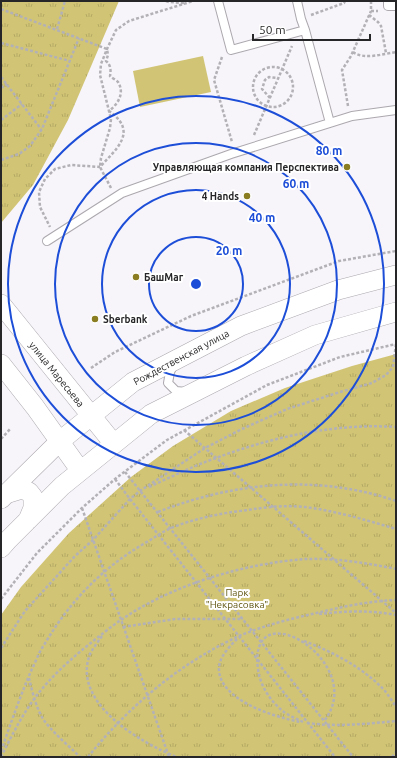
<svg xmlns="http://www.w3.org/2000/svg" width="397" height="758" font-family="Ubuntu,sans-serif">
<style>
.park{fill:url(#park-tufts)}
.pitch{fill:#d1c575}
.lines{fill:none;stroke-linecap:round;stroke-linejoin:round}
.service-casing{stroke:#aca8ae;stroke-width:10}
.tertiary-casing{stroke:#aca8ae;stroke-width:20}
.path{stroke:#b3b1b5;stroke-width:2.5;stroke-dasharray:3 2;stroke-linecap:butt}
.service{stroke:#fff;stroke-width:8}
.tertiary{stroke:#fff;stroke-width:19}
.ring{fill:none;stroke:#1d4ed8;stroke-width:2}
.poi-dot{fill:#897c21;stroke:#fff;stroke-width:1.5}
.labels{text-anchor:middle;stroke-width:4;stroke-linejoin:round;paint-order:stroke}
.poi-label{font-size:10px;font-weight:bold;fill:#262527;stroke:#fff;text-anchor:end}
.street-label{font-size:10px;fill:#262527;stroke:#fff}
.park-label{font-size:10px;fill:#625814;stroke:#fff}
.centre{fill:#1d4ed8;stroke:#fff;stroke-width:2}
.ring-label{font-size:12px;text-anchor:middle;font-weight:bold;fill:#1d4ed8;stroke:#fff;stroke-width:4;stroke-linejoin:round;paint-order:stroke}
</style>
<defs>
<pattern id="park-tufts" width="24" height="20" patternUnits="userSpaceOnUse"><rect width="24" height="20" fill="#d1c575"/><path d="M3 7l-1-3M5 7V3M7 7l1-3M15 17l-1-3M17 17v-4M19 17l1-3" fill="none" stroke="#b3a965"/></pattern>
</defs>
<rect width="100%" height="100%" fill="#f7f4fa"/>
<path class="park" d="M1,1h118l-51,119 -35,65 -32,38z
M396,354v403h-395v-142l20,-28 48,-54 62,-56 42,-31 58,-35 54,-23 67,-22z"/>
<path class="pitch" d="M203,56l8,36 -71,15 -7,-36z"/>
<g class="lines">
<g class="service-casing">
<path id="service" d="M218,1l13,49 74,-20 -4,-11 -4,-18
M388,1v5h8
M305,30l25,93
M47,241l75,-48 109,-39 121,-38 44,-6
M174,364l-4,8 -2,11 8,8 11,1"/>
</g>
<g class="tertiary-casing">
<path id="tertiary" d="M1,304l113,140
M1,364l34,43 45,63
M6,494l16,-5 7,3 4,5v11l-5,12
M1,499l59,-58 73,-59 108,-56 97,-36 58,-15
M1,548l7,-8 54,-54 89,-72 95,-48 69,-31 81,-23"/>
</g>
<path class="path" d="M166,1l3,1 15,1
M371,1v10h7
M1,9l106,40 1,6 -2,6c5,4 5,10 4,15 2,2 6,4 8,6 7,11 0,22 -9,29 30,21 7,38 -9,56l-29,-2 -16,4 -10,10 -6,13 1,15 10,20
M311,15l33,-12 1,-2
M369,15l9,7 3,4 5,27
M57,29l8,-28
M1,43l69,18
M353,52c11,8 30,2 43,0
M222,57l-8,23 18,62
M253 87a20 20 0 1 1 40 0a20 20 0 1 1-40 0Z
M1,77l40,52
M1,88l6,-4
M270,98l-8,-9 3,-9 4,-3 9,1
M348,106l-6,-36 9,-14 20,-45
M1,120l21,-16
M254,135l38,-89
M1,160l18,-6 11,-8 12,-17 37,-91
M111,188l-11,-21 1,-9 9,-30 1,-9 -11,-44 1,-11 6,-15 9,-19 13,-9 64,-20
M91,368l24,-16 76,-36 148,-55 57,-10
M184,430l212,183
M1,439l10,-11
M125,472l228,285
M115,479l15,20 205,258
M149,487c22,-10 44,-21 67,-29 56,-21 119,-35 180,-31
M82,508l87,249
M158,512c76,-30 160,-38 238,-11
M1,599l36,-46 45,-45 33,-29 52,-39 100,-55 73,-28 56,-13
M319,614c26,-3 51,-4 77,1
M123,627l52,-8h68
M102,636c-4,6 -9,12 -12,18 -19,49 51,89 87,103
M237,639c-7,7 -17,17 -18,28 -2,33 56,50 81,55
M304,641c29,11 60,27 81,50 4,5 8,11 11,16
M1,648l24,-37 50,-55 18,-16 37,-41 10,-8 65,-43 37,-19 45,-20 53,-17 32,-9 14,-8 7,-8 3,-23
M29,678c3,13 7,29 14,41 10,14 25,26 37,38
M303,722c-6,-3 -13,-6 -19,-10 -13,-10 -24,-26 -26,-43 -11,-81 112,-6 66,52
M307,723c29,4 59,1 89,-2
M1,751c10,-28 19,-55 31,-82 4,-8 7,-17 12,-24 26,-44 57,-76 101,-102 9,-5 17,-11 26,-15 25,-10 51,-15 77,-18 18,-3 38,-5 57,-3 31,4 61,13 91,22
M1,757c10,-20 20,-40 33,-58 17,-23 40,-43 63,-61 8,-6 16,-13 24,-18 50,-35 125,-57 185,-61 30,-1 61,4 90,10
M88,757c40,-50 92,-94 151,-121 26,-11 55,-18 82,-24 24,-6 50,-11 75,-12
M392,757l4,-5"/>
<use href="#service" class="service"/>
<use href="#tertiary" class="tertiary"/>
</g>
<g class="ring">
<circle cx="196" cy="284" r="47"/>
<circle cx="196" cy="284" r="94"/>
<circle cx="196" cy="284" r="141"/>
<circle cx="196" cy="284" r="188"/>
</g>
<g class="poi-dot">
<circle cx="347" cy="167" r="4"/>
<circle cx="247" cy="196" r="4"/>
<circle cx="136" cy="277" r="4"/>
<circle cx="95" cy="319" r="4"/>
</g>
<g class="labels">
<g class="poi-label">
<text x="339" y="171">Управляющая компания Перспектива</text>
<text x="239" y="200">4 Hands</text>
<text x="144" y="281" text-anchor="start">БашМаг</text>
<text x="103" y="323" text-anchor="start">Sberbank</text>
</g>
<g class="street-label">
<text transform="translate(181 357) rotate(-28)" y="4">Рождественская улица</text>
<text transform="translate(57 374) rotate(51)" y="4">улица Маресьева</text>
</g>
<g class="park-label">
<text x="237" y="596">Парк<tspan x="237" dy="12">"Некрасовка"</tspan></text>
</g>
</g>
<circle cx="196" cy="284" r="6" class="centre"/>
<g class="ring-label">
<text x="329" y="155">80 m</text>
<text x="296" y="188">60 m</text>
<text x="262" y="222">40 m</text>
<text x="229" y="255">20 m</text>
</g>
<rect width="397" height="758" fill="none" stroke="#262527" stroke-width="4"/>
<path d="M253 34v6h117v-6" fill="none" stroke="#262527" stroke-width="2"/>
<text x="259" y="34" font-size="12" fill="#262527" stroke="#ffffff" stroke-width="3" paint-order="stroke">50 m</text>
</svg>
